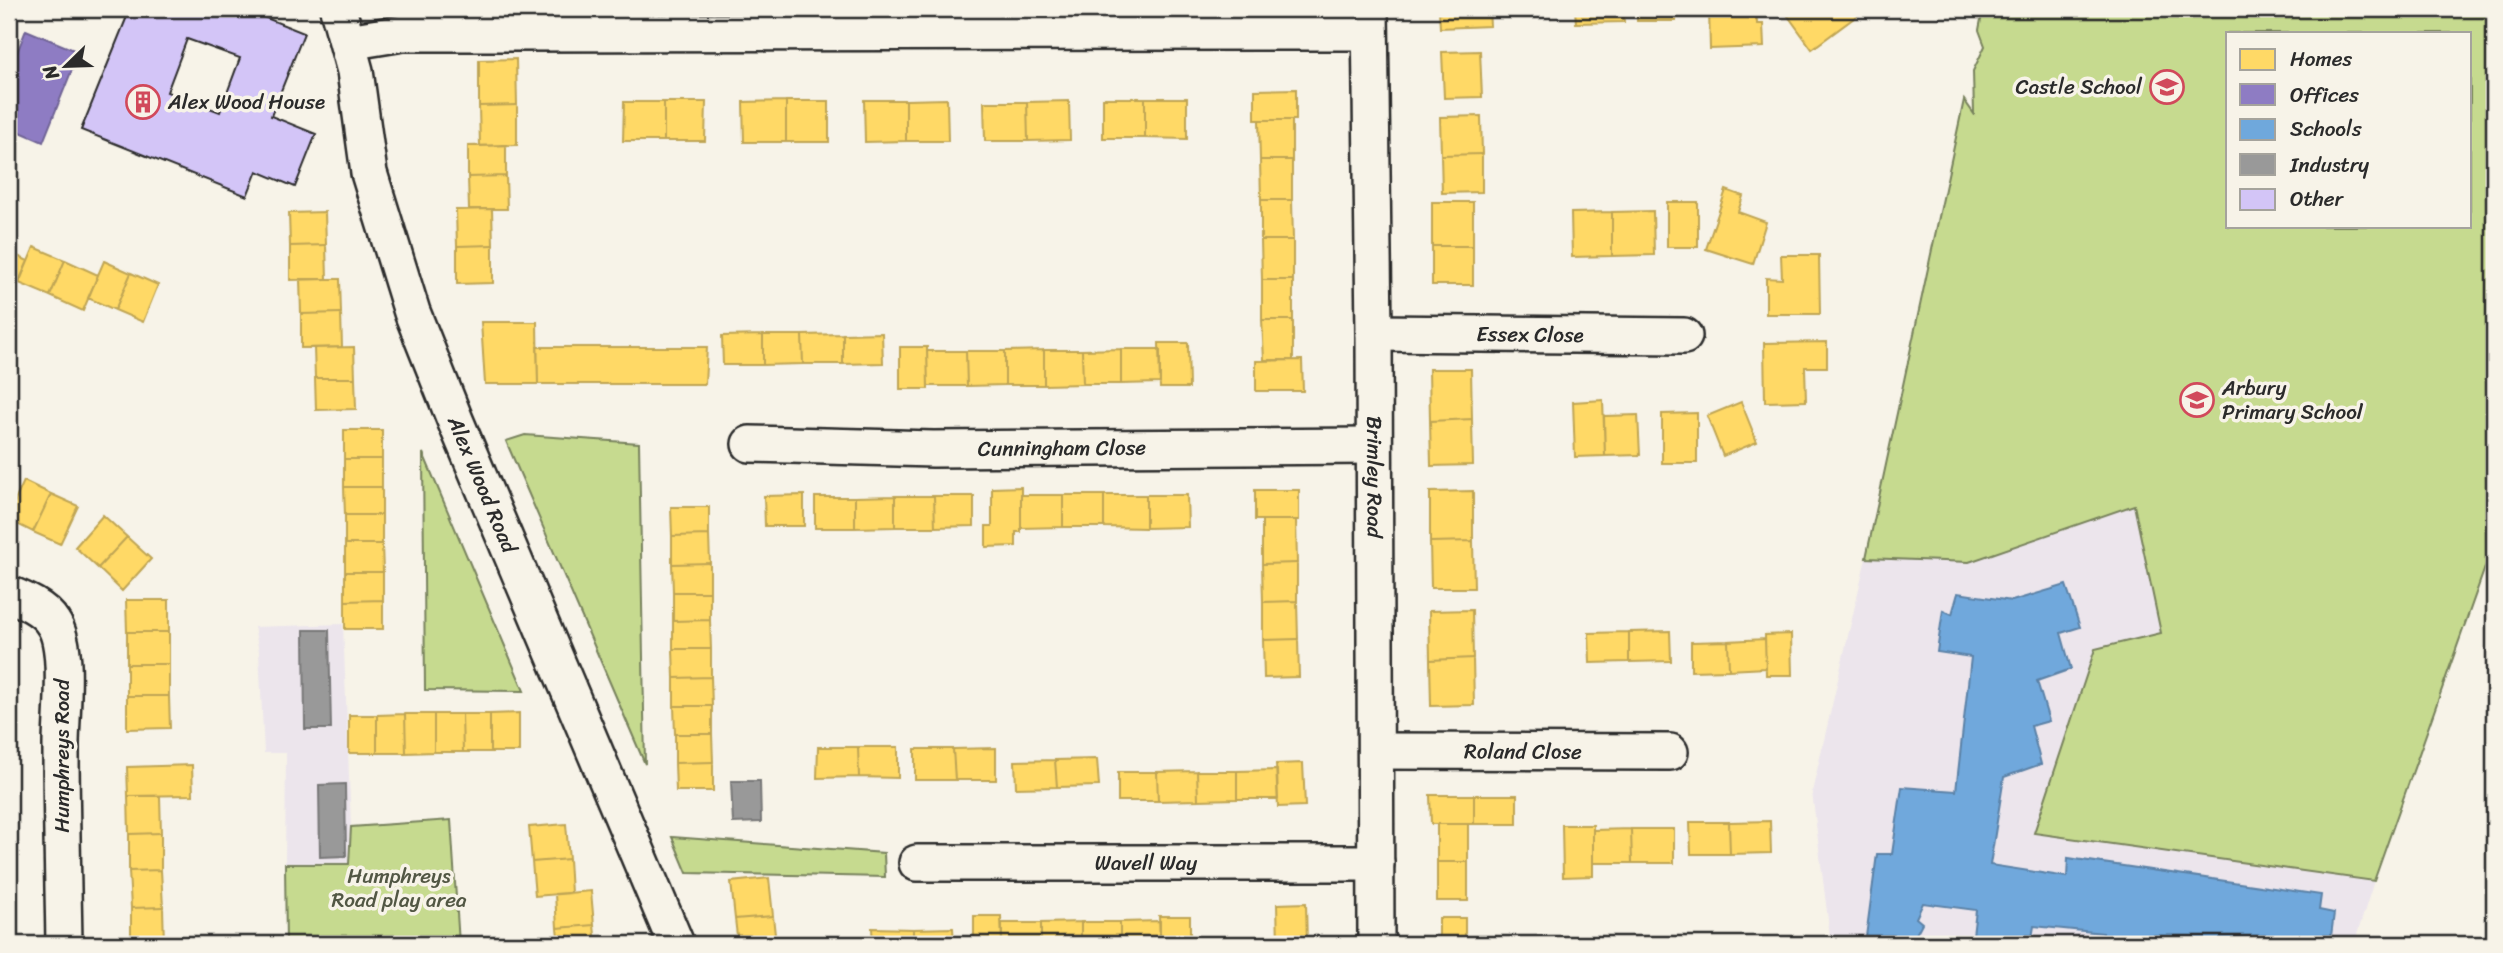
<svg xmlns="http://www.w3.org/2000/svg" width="2503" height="953" font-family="Sriracha,sans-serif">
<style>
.built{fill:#ece5ec}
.green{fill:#c6da8f;stroke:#78825d;stroke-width:2;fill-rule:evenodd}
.homes{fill:#ffd966;stroke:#bfa554;stroke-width:2}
.offices{fill:#8e7cc3;stroke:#706495;stroke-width:2}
.schools{fill:#6fa8dc;stroke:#5b82a7;stroke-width:2}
.industry{fill:#999;stroke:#787878;stroke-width:2}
.building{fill:#d3c5f7;stroke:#2b2b2b;stroke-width:2;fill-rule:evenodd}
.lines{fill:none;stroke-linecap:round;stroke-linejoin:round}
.minor-casing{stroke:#2b2b2b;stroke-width:40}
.minor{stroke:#f7f3e8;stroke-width:35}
.labels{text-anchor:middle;stroke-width:7;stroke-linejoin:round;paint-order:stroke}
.poi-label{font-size:21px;fill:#2b2b2b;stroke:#f7f3e8;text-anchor:start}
.street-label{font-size:21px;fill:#2b2b2b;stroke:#f7f3e8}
.park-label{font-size:21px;fill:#525744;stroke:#f7f3e8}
</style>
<rect width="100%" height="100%" fill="#f7f3e8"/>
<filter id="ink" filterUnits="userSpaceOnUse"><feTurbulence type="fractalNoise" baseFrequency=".0143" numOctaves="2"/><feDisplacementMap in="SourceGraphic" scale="14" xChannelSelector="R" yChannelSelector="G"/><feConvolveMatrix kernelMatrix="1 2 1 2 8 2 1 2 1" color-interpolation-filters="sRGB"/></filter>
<g filter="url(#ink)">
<path class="built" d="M1964,100l11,16 253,110 266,316 -120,339 -20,63h-523l-19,-152 54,-234z
M343,624l8,203 -2,38 -64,-1 1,-111h-22l-5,-102 -5,-24z"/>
<path class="green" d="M1983,9h511v533l-120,339 -340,-48 61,-184 66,-16 -27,-128 -165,57 -103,-4 98,-458 10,14 -1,-43 12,-25 -6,-16zM2228,33h242v193h-242z
M525,435l114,8 6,321 -139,-323z
M423,453l101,238 -99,-1z
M451,820l8,124h-173l-1,-80h64l2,-37z
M672,837l212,16 1,24 -198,-4z"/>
<path class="homes" d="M1439,9h50l1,17 -50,2z
M1575,9h48l1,13 -48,1z
M1637,9h67v3h-28v9h-39z
M1709,9h47l1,15h6l1,23 -54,2z
M1783,9h71l4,6 -46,34z
M1480,51l2,46 -38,1 -2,-46z
M516,59l1,46 -38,1v-46z
M1296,89v31h-41v-30z
M1103,98h42v40h-42z
M1145,98h42v41l-42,-1z
M947,99l1,42h-42v-41z
M864,100h42v41l-41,1z
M786,101h43v41h-43z
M786,101v41h-42l-1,-40z
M1069,101l1,39 -42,1 -1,-39z
M624,102h40v39h-41z
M664,102h42l-1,39h-41z
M984,102h43l1,39h-43z
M517,105v40l-37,1 -1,-40z
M1481,116l1,38 -41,1 -1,-38z
M1259,120h33v40h-32z
M506,145v31l-38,1v-31z
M1482,154v38l-40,1 -1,-38z
M1260,160h32v40h-31z
M506,176l1,33h-38l-1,-32z
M1726,190l17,6 -5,16 28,10 -13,42 -47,-15z
M1261,200h31l1,40h-32z
M1432,202h41v44h-41z
M1667,202h31v45h-31z
M492,209l1,36 -36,1 -1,-36z
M1653,211l1,44 -42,1v-44z
M325,212l1,33 -36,1 -1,-33z
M1612,212v44l-40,1 -1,-44z
M1261,240h32v40h-31z
M326,245l1,34 -37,1v-34z
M493,245v38l-36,1v-38z
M1432,246h41v39h-41z
M34,247l31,13 -15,36 -31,-13z
M9,252l19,9 -16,36 -3,-1z
M1781,255h38l1,59h-54v-36l16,1z
M65,260l33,15 -15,36 -33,-15z
M104,261l27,12 -16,37 -27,-12z
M131,273l27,12 -15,37 -28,-12z
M300,279h40l1,34 -40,1z
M1262,280h31v40h-31z
M341,313l1,34 -41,1v-34z
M1262,320h31v40h-29z
M481,322h56l1,62h-53z
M882,333l1,30 -40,1v-30z
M843,334v30h-40l-1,-29z
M763,335v30h-40l-1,-29z
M763,335h39l1,29 -40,1z
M1827,342v25h-22l1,34 -41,1 -1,-59z
M1159,343h29l1,45h-29z
M354,347l1,31h-40l-1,-30z
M707,347l-2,37h-167l-1,-37z
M900,347h27l1,42h-28z
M1121,349h39v34l-39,1z
M1121,349v35h-38l-1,-34z
M1044,350h38l1,34 -39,1z
M1044,350v35h-39v-34z
M927,351h39l1,35h-39z
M966,351h39v34l-38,1z
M1302,360l1,31h-47v-30z
M1429,369h42l1,50 -42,2z
M315,378h40l1,31 -40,1z
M1603,400l2,56 -30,1 -2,-55z
M1741,402l16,40 -34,14 -16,-40z
M1697,413v50h-35v-49z
M1638,415l2,40 -35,1 -1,-40z
M1472,419l1,46 -42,1 -1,-45z
M344,430h38v29h-38z
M344,459h38v28h-38z
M24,481l27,13 -18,38 -24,-12v-6z
M344,487h38v28h-37z
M1021,487v45h-5v14l-30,1v-21h6v-38z
M1255,490h44v30h-44z
M1473,491v50l-43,1v-50z
M51,494l27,12 -18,38 -27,-12z
M804,495v31h-39l-1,-30z
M1021,495h42v32l-42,1z
M1063,495h41v32h-41z
M1104,495h42v33l-42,-1z
M1146,495h41l1,32 -42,1z
M895,496h39l1,31h-40z
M895,496v31l-40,1v-31z
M934,496h40v30l-39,1z
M815,497h40v31h-40z
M671,507h38v28l-37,1z
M103,515l24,22 -29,31 -23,-21z
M345,515h37v29h-37z
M1262,520h34l1,43 -35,1z
M709,535l1,28 -38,1v-28z
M127,537l24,22 -29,32 -24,-23z
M1473,541l1,47h-43l-1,-46z
M345,544h37l1,28h-38z
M710,563v29h-37l-1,-28z
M1297,563v38l-34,1 -1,-38z
M345,572h38v28l-38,1z
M673,592h37v28l-37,1z
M126,600h43v32h-42z
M383,600v29h-38v-28z
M1297,601l1,38 -35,1v-38z
M1472,610l1,48 -43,2 -1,-49z
M710,620l1,29h-38v-28z
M1670,631l1,30 -42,1v-30z
M127,632h42v32h-42z
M1629,632v30l-39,1 -1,-30z
M1791,634l1,41h-26l-1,-40z
M1298,639l1,38 -35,1 -1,-38z
M1765,639l1,29 -37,2 -1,-29z
M1728,641l1,29 -38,1v-29z
M673,649h38v28l-37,1z
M1473,658l1,47 -43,1 -1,-46z
M127,664h42v32h-42z
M711,677l1,29h-38v-28z
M127,696h42l1,32 -43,1z
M674,706h38v28h-37z
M519,713v39h-29v-38z
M405,714l1,39h-29v-38z
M405,714h29v38l-28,1z
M434,714h28l1,38h-29z
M462,714h28v38h-27z
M349,715h28v38h-28z
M675,734h37l1,28 -38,1z
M818,747h40l1,30 -42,1z
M858,747h40v31l-39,-1z
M996,748v32h-41l-2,-31z
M915,749h38l2,31h-40z
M1097,759l2,27 -42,1 -2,-27z
M1055,760l2,27 -41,1 -1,-27z
M713,762v29h-37l-1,-28z
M1303,763l2,43 -27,1 -2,-43z
M192,765l1,30 -65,1 -1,-29z
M1277,770l1,29h-41v-28z
M1197,771l1,29 -40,1 -1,-29z
M1197,771h40v28l-39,1z
M1118,772h39l1,29h-40z
M1430,795h44v29h-43z
M1474,795h43v29h-43z
M128,796h32l1,37 -32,1z
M1770,821l1,32 -41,1 -1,-32z
M1690,822h39l1,32h-39z
M566,824l3,35 -37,3 -3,-35z
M1437,824h31v38h-31z
M1562,825h31v51l-30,1z
M1631,829h43v34h-42z
M1631,829l1,34h-39v-33z
M161,833v37l-32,1v-37z
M569,859l2,34 -36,3 -3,-34z
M1437,862h31v39h-31z
M161,870l2,37 -32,1 -2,-37z
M769,878l4,38 -38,3 -4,-37z
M591,891l3,34 -37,3 -2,-34z
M1306,903l1,41h-29l-1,-40z
M163,907l1,37h-33v-36z
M773,916l3,28h-38l-3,-25z
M974,916h27l1,28h-28z
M1159,916h31v28h-30z
M1439,918h26v26h-26z
M1160,921v23h-40v-22z
M1081,922h39v22h-39z
M1081,922v22h-40v-21z
M1002,923h39v21h-39z
M594,925l2,19h-37l-2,-16z
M872,928l41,1v15h-40z
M953,928l1,16h-41v-15z"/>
<path class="offices" d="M26,30l53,22 -36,90 -34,-15v-54z"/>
<path class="schools" d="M2066,585l14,42 -19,6 10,36 -34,12 12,40 -18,5 10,38 -37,13 -14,88 77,12 1,-19 253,37 -2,15 15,3 -4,31h-149l-35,-5 -1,5h-44l2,-11 -69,-7 -3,18h-59l4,-34 -53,-7 -7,15 6,5 -11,21h-46l12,-90h15l10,-67 54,4 15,-134 -34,-5 6,-42 9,4 6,-21 54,8z"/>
<path class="industry" d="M304,630h25l2,99h-26z
M731,781h29l1,41 -28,1z
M345,784l1,72 -26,1 -1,-72z"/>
<path class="building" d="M130,9h114l60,24 -33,83 45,18 -21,53 -38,-16 -10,25 -166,-66zM187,39l53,19 -20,54 -53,-20z"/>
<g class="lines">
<g class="minor-casing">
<g id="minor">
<path id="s1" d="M338,9l17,62 14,102 43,139 43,108 221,524"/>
<path id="s2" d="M1370,10l4,323 2,611"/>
<path d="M348,42l55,-9 967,-1"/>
<path id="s3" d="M1374,333l310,3"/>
<path id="s4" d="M750,444l183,5 440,-3"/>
<path d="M9,594c15,6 35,14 44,29 17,24 8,92 8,122 0,66 2,133 3,199"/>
<path id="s5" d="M1376,751l294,1"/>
<path id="s6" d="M917,863h459"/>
</g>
</g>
<use href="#minor" class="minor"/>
</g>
</g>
<defs>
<g id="school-ring" transform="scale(1.75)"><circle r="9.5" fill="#f7f3e8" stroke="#d1495b" stroke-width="1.5"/><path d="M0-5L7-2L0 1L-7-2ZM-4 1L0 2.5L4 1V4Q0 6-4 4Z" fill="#d1495b"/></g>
<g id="building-ring" transform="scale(1.75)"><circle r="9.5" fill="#f7f3e8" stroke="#d1495b" stroke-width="1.5"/><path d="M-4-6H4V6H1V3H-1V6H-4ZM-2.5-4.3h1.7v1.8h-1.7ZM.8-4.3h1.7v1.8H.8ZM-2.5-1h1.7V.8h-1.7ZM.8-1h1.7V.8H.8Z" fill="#d1495b"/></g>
</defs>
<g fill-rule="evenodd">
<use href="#school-ring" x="2167" y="87"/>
<use href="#building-ring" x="143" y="102"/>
<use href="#school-ring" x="2197" y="400"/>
</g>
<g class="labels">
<g class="poi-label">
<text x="2142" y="94" text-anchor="end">Castle School</text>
<text x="168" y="109">Alex Wood House</text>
<text x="2222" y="395">Arbury<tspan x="2222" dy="24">Primary School</tspan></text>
</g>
<g class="street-label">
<text dy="7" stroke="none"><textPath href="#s3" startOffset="156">Essex Close</textPath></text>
<text dy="7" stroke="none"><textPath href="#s4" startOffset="312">Cunningham Close</textPath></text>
<text dy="7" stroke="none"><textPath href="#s2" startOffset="467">Brimley Road</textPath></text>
<text dy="7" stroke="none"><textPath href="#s1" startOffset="499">Alex Wood Road</textPath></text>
<text dy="7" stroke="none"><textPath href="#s5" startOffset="147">Roland Close</textPath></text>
<text transform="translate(62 756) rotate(-90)" y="7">Humphreys Road</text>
<text dy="7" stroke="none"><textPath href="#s6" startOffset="229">Wavell Way</textPath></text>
</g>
<g class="park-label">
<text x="399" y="883">Humphreys<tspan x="399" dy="24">Road play area</tspan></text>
</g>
</g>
<rect width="2503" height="953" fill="none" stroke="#f7f3e8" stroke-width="35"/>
<rect x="18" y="18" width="2468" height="918" fill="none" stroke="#2b2b2b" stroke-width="2.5" filter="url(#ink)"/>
<rect x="2226" y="32" width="245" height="196" fill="#f7f3e8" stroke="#a5a39c" stroke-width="2"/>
<rect x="2240" y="49" width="35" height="21" fill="#ffd966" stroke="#a5a39c" stroke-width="2"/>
<text x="2290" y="66" font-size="21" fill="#2b2b2b">Homes</text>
<rect x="2240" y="84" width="35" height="21" fill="#8e7cc3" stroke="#a5a39c" stroke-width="2"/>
<text x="2290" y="102" font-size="21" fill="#2b2b2b">Offices</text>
<rect x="2240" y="119" width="35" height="21" fill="#6fa8dc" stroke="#a5a39c" stroke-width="2"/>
<text x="2290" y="136" font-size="21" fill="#2b2b2b">Schools</text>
<rect x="2240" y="154" width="35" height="21" fill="#999999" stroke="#a5a39c" stroke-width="2"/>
<text x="2290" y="172" font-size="21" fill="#2b2b2b">Industry</text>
<rect x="2240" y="189" width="35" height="21" fill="#d3c5f7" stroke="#a5a39c" stroke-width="2"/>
<text x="2290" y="206" font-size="21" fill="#2b2b2b">Other</text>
<g transform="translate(66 66) rotate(247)" stroke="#f7f3e8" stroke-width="5" paint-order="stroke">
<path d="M0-5L12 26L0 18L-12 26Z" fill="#2b2b2b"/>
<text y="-10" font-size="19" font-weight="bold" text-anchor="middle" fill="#2b2b2b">N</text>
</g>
</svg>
